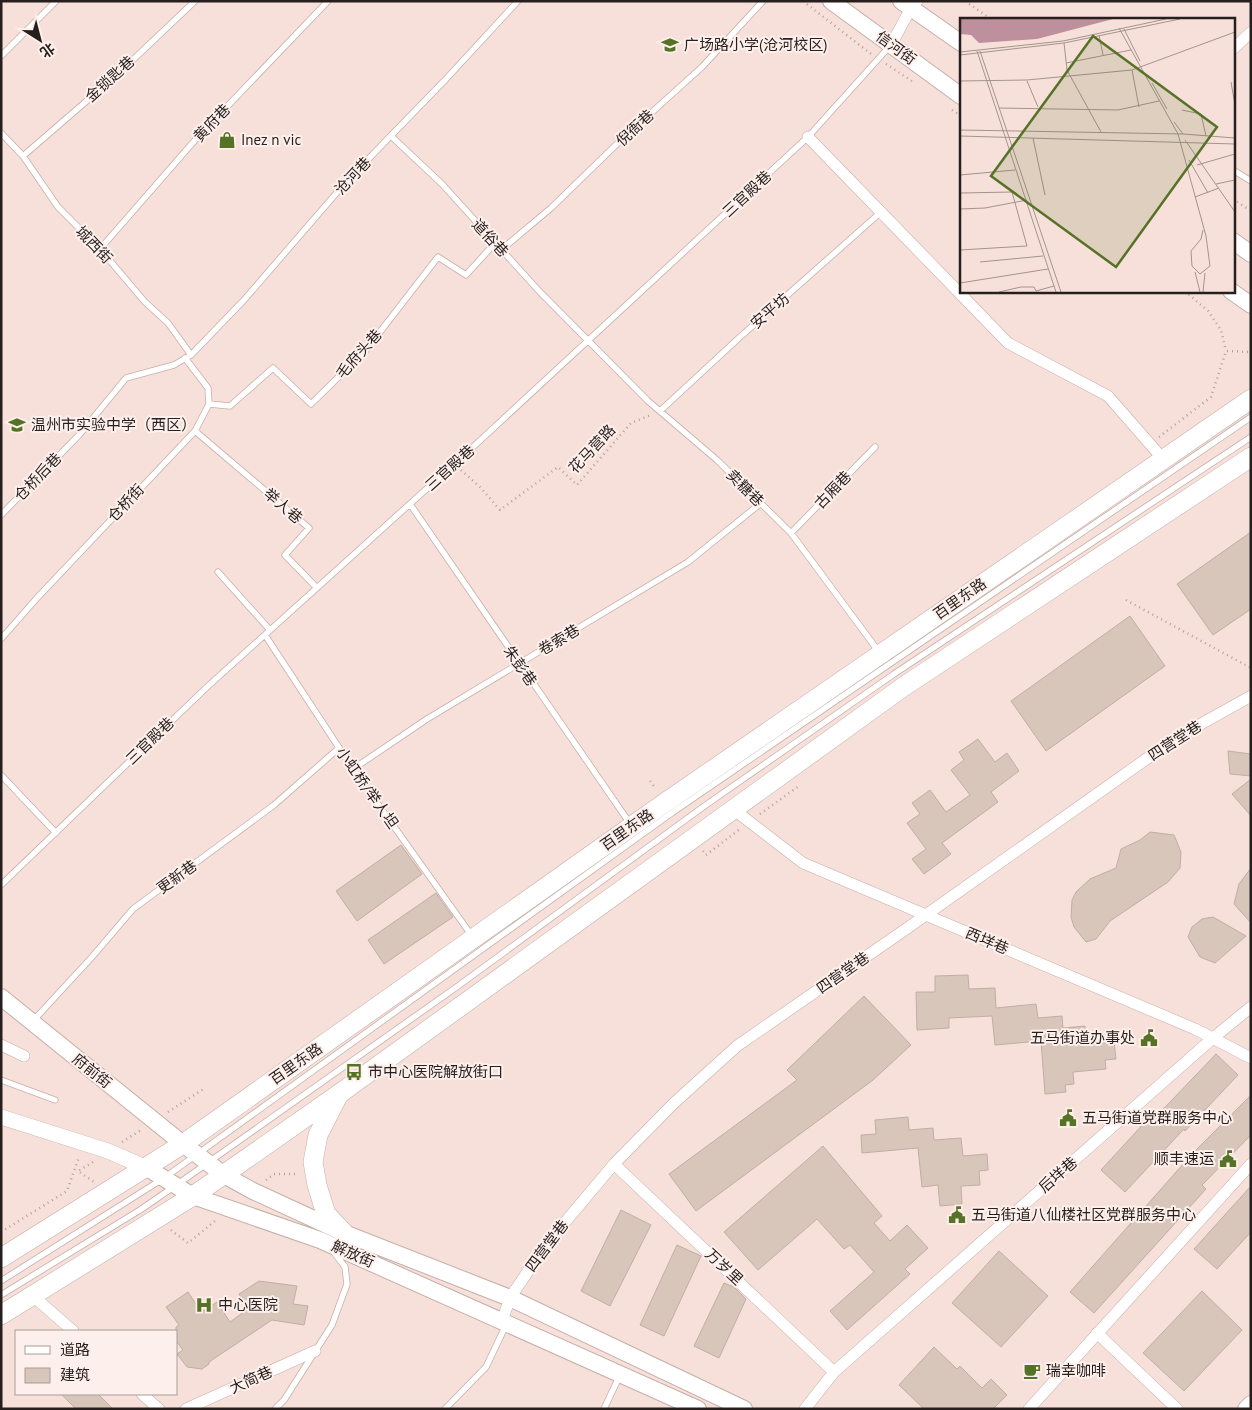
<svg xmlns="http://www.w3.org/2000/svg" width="1252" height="1410" font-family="'PT Sans','Noto Sans SC',sans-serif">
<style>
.building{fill:#d8c6ba;stroke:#c1aea3}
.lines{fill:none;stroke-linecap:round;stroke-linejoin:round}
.service-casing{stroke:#c4aea8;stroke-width:7}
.minor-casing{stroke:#c4aea8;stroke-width:12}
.tertiary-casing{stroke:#c4aea8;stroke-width:16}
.secondary-casing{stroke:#c4aea8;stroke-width:18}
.primary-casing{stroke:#c4aea8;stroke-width:20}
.path{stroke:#b3a09c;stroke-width:2.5;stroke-dasharray:1 4;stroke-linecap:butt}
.service{stroke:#fff;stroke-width:5.5}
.minor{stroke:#fff;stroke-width:11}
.tertiary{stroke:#fff;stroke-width:15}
.secondary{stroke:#fff;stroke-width:16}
.primary{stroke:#fff;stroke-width:19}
.labels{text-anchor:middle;stroke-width:4;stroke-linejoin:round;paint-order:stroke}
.poi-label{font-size:15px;fill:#271f1d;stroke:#fdf0ec;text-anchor:start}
.street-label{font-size:15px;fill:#271f1d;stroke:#fdf0ec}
.inset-river{fill:none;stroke:#be8f9d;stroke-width:2.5}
.inset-road{fill:none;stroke:#a4938e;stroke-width:1}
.view{fill:#567226;fill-opacity:0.15;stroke:#567226;stroke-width:2.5}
.inset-edge{fill:none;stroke:#271f1d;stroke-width:2.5}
</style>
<rect width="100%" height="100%" fill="#f7e0da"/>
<path class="building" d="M1251,532v77l-38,26 -36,-51z
M1130,616l35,50 -119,85 -35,-50z
M978,739l17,23 12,-9 12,18 -28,21 7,10 -56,41 9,11 -27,20 -12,-15 14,-10 -19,-26 13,-9 -8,-11 18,-13 16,22 24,-17 -19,-25 13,-10 -5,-8z
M1228,751l23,3v22l-21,-2z
M1251,779v37l-19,-22z
M1150,832l24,3 7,17 -1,16 -12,14 -58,39 -14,18 -10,3 -12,-15 -3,-10 1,-17 4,-8 14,-13 26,-11 5,-19 19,-9z
M401,845l21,29 -65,47 -21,-30z
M1251,868v55l-17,-19 5,-20z
M436,893l17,24 -69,47 -16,-24z
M1213,917l33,19 -31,27 -15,-6 -12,-20 4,-10 10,-8z
M968,975l1,14 26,-1 1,20 40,-4 2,14 24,-2 1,12 22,-2 1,18 28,-2 2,17 -11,1 1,9 -33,3 1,12 -9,1 1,7 -21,2 -4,-53 -46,4 -3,-29 -43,2v10l-32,2 -1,-38h19v-16z
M864,996l47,49 -38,35 -177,131 -27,-37 128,-94 -10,-10z
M1216,1054l22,21 -53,56 -1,-2 -59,63 -24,-22 45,-49 3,3z
M1251,1095v40l-49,50 4,4 -112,124 -24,-21 122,-138z
M908,1117l1,13 24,-2 1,12 27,-2 2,18 24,-2 1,16 -9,1 1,14 -19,1 1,18 -22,2 -2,-21 -16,2 -4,-39 -56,5 -1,-18 15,-1 -1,-14z
M823,1146l59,70 -8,7 16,18 17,-16 21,23 -23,21 5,5 -63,56 -17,-19 44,-39 -24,-27 -6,4 -27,-30 -59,51 -34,-38z
M1251,1186v46l-34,37 -23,-20z
M621,1210l30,15 -41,81 -29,-15z
M677,1245l24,11 -37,80 -24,-11z
M999,1251l49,45 -47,51 -49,-44z
M259,1281l38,5 -4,18 15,2 -4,19 -32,-5 -63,42v2l-7,5 -15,-2 -10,-13 6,-4 -7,-9v-14l3,-2 -13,-18 22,-15 13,20 16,-10 13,20 18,-13 -9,-15z
M724,1283l10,4 12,12 -27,59 -25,-12z
M1202,1291l40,39 -58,61 -41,-38z
M934,1347l23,22 3,-3 22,22 9,-9 16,16 -14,14h-69l-25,-24z
M61,1394h37l15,15h-37z"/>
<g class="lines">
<g class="service-casing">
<path id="service" d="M1,56l55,-55
M1,133l22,23 35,51 42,42 45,53 23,21 23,32
M391,136l51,48 97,107 109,110 69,59 74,73 88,119
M23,156l96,-83 76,-72
M1233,170l18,11
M100,249l96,-110 132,-138
M501,250l50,-42 69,-67 82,-74 61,-66
M209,404l21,2 43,-38 38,36 55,-54 72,-93 28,18 29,-32
M660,411l80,-74 141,-125
M195,431l114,97 -24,27 32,33
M410,504l221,321
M1,515l79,-81 46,-56 48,-13 17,-10 53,-55 102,-118 100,-103 72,-78
M791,533l84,-86
M218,572l52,58
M265,635l88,134 119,167
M1,639l36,-41 158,-167 14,-27 -1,-16 -23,-30
M353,769l74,-50 261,-157 73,-59
M1,775l55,58
M1,885l206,-198 266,-240 335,-310 81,-90
M32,1022l60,-65 41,-48 141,-104 65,-57
M1,1080l54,20
M1,1281l163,-103 509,-366 578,-395
M1,1295l139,-85 35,-24 283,-200 245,-179 191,-133 357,-237
M275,1409l9,-9 48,-75 15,-41 -2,-17 -12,-16
M445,1409l41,-42 20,-42
M604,1409l15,-32"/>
</g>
<g class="minor-casing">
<path id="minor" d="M891,45l20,-37 6,-7
M1233,49l18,-17
M808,137l200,206 100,53 55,63
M733,809l70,54 392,166 56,29
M1,1045l23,11
M614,1164l220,208
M33,1296l40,35
M502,1321l8,-23 35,-52 69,-82 60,-61 63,-57 169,-117 270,-191 75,-42
M1097,1333l80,76
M142,1394l17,15
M186,1409l129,-58
M805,1409l29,-37 379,-334 38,-31
M1029,1409l222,-245"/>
</g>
<g class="tertiary-casing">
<path id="tertiary" d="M1,1117l107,34 39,17"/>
</g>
<g class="secondary-casing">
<path id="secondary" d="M831,1l130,95
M901,1l60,42
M1233,241l18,13
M1231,291l20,14
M1,997l182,147 41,31 29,16 91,42 166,65 234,111
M147,1168l46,28 127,44 378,169
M1246,1409l5,-5"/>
</g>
<g class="primary-casing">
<path id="primary" d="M338,1096l-20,39 -5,27 4,23 9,29 18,19
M1,1258l182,-114 483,-342 585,-403
M1,1315l192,-119 146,-102 564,-407 348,-230"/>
</g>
<path class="path" d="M803,1l68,53
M965,1l26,18
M886,64l29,19
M952,110l9,6
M1233,199l18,12
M1185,291l23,20 13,19 5,21
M1159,437l52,-40 15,-46 25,1
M461,470l20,18 19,22 58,-43 19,18 54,-62 20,-8
M1126,600l125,68
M650,781l6,8
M760,814l39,-28
M703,851l3,4 34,-26
M168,1112l37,-24
M122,1142l19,-12
M93,1162l-15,9 16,11
M266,1180l8,-6h25
M171,1230l17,13 27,-22
M1,1232l66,-41 12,-34"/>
<use href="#service" class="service"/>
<use href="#minor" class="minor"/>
<use href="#tertiary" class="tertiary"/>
<use href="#secondary" class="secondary"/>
<use href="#primary" class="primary"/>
</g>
<defs>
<g id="school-bare" transform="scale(1.35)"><path d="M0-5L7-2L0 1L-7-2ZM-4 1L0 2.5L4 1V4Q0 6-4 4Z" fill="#567226" stroke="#fdf0ec" stroke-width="2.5" paint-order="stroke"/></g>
<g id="shop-bare" transform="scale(1.35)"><path d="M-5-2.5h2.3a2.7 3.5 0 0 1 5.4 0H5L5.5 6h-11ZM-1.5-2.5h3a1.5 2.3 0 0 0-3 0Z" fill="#567226" stroke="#fdf0ec" stroke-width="2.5" paint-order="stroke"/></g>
<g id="civic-bare" transform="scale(1.35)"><path d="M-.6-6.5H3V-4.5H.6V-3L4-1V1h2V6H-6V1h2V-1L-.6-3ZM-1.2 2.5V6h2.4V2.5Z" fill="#567226" stroke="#fdf0ec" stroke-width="2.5" paint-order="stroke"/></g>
<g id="bus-bare" transform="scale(1.35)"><path d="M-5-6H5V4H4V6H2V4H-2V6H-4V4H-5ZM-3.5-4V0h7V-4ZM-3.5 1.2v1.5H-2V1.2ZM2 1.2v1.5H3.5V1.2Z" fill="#567226" stroke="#fdf0ec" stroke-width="2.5" paint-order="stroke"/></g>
<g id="hospital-bare" transform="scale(1.35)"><path d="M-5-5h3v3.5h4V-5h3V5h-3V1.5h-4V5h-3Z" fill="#567226" stroke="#fdf0ec" stroke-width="2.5" paint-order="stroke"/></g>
<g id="cafe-bare" transform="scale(1.35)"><path d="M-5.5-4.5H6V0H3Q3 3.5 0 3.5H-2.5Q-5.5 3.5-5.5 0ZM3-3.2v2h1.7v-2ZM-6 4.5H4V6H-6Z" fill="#567226" stroke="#fdf0ec" stroke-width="2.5" paint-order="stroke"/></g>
</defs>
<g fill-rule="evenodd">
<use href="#school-bare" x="670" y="45"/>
<use href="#shop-bare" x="227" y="140"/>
<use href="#school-bare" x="17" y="425"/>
<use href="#civic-bare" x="1149" y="1038"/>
<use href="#bus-bare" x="354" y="1072"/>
<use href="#civic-bare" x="1068" y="1118"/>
<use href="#civic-bare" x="1228" y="1159"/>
<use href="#civic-bare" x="957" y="1215"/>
<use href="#hospital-bare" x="204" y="1305"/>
<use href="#cafe-bare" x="1032" y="1371"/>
</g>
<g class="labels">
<g class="poi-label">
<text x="684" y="50">广场路小学(沧河校区)</text>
<text x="241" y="145">Inez n vic</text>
<text x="31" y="430">温州市实验中学（西区）</text>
<text x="1135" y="1043" text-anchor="end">五马街道办事处</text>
<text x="368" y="1077">市中心医院解放街口</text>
<text x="1082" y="1123">五马街道党群服务中心</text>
<text x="1214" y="1164" text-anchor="end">顺丰速运</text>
<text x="971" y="1220">五马街道八仙楼社区党群服务中心</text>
<text x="218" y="1310">中心医院</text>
<text x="1046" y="1376">瑞幸咖啡</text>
</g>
<g class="street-label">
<text transform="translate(896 48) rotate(36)" y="5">信河街</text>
<text transform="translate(110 79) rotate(-42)" y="5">金锁匙巷</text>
<text transform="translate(212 123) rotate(-46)" y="5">黄府巷</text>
<text transform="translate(635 128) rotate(-43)" y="5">倪衙巷</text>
<text transform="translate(353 176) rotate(-47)" y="5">沧河巷</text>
<text transform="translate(747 194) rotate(-43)" y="5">三官殿巷</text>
<text transform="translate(490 238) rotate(47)" y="5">道俗巷</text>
<text transform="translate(94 245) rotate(46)" y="5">城西街</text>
<text transform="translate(770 311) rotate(-41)" y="5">安平坊</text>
<text transform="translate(359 354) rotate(-48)" y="5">毛府头巷</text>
<text transform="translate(592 449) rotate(-47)" y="5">花马营路</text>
<text transform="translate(450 468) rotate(-42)" y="5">三官殿巷</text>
<text transform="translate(38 477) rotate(-46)" y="5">仓桥后巷</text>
<text transform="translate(745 488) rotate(45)" y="5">卖糖巷</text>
<text transform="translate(833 490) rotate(-46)" y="5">古厢巷</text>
<text transform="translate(126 503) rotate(-47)" y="5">仓桥街</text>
<text transform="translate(283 506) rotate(40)" y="5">举人巷</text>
<text transform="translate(960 599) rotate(-35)" y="5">百里东路</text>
<text transform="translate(559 640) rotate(-31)" y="5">卷索巷</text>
<text transform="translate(520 666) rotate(55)" y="5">朱彭巷</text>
<text transform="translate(150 741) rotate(-44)" y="5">三官殿巷</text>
<text transform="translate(1175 741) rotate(-33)" y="5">四营堂巷</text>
<text transform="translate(367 788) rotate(55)" y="5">小虹桥/举人坦</text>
<text transform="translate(627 830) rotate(-35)" y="5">百里东路</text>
<text transform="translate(177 877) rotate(-36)" y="5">更新巷</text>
<text transform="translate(987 941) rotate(23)" y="5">西垟巷</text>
<text transform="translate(843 973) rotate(-35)" y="5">四营堂巷</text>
<text transform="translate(296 1064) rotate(-35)" y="5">百里东路</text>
<text transform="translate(92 1071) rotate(39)" y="5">府前街</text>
<text transform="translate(1058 1175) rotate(-41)" y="5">后垟巷</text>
<text transform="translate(547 1246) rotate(-53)" y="5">四营堂巷</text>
<text transform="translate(353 1254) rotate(24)" y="5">解放街</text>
<text transform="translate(724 1267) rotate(43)" y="5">万岁里</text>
<text transform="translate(251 1380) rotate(-24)" y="5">大简巷</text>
</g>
</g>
<g transform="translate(960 18)">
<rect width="275" height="275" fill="#f7e0da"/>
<path d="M0,1h153l-76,20 -58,4 -8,-8 -11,-1z" fill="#be8f9d"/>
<path class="inset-river" d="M0,5l85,8 10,-12"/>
<path class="inset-road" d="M159,10l59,106 28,102 4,30 -10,8 -8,-8 -1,-15 10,-12 2,-9M164,11l16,32M139,17l4,20M104,25l3,27 34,62M17,33l79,241M20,33l81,241M0,34l103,-11 103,-22M0,37l104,-12 116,-24M106,45l65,-13M172,52l7,37M0,63l67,-1 105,-10 103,-38M67,63l11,26M271,64l4,23M192,65l15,26M39,90l119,2 41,-9M222,92l19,4 5,22M214,104l9,12M0,112l223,4 52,4M0,118l275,8M73,120l12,57M225,122l50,72M229,142l19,33M237,147l38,-11M0,157l55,-5M256,166l19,-4M0,175l52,-1 15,54 -67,4M235,179l24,-9M0,191l25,-1 42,-8M20,244l63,-6M235,254l5,20M0,265l88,-14M39,274l22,-5h13l2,4 18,-5M243,274l2,-19"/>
<path class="view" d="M133,18l124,91 -101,140 -125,-91z"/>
<rect width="275" height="275" class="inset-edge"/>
</g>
<rect width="1252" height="1410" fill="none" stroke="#271f1d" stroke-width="5"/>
<rect x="15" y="1330" width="162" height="65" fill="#fdf0ec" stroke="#a79c99"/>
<rect x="25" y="1346" width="25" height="8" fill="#ffffff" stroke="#a79c99"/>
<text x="60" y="1355" font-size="15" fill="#271f1d">道路</text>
<rect x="25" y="1368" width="25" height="15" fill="#d8c6ba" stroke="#a79c99"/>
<text x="60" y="1380" font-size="15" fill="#271f1d">建筑</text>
<g transform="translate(40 40) rotate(144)" stroke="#fdf0ec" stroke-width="4" paint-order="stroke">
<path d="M0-4L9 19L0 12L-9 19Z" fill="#271f1d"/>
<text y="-8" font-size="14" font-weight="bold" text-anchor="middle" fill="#271f1d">北</text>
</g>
</svg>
